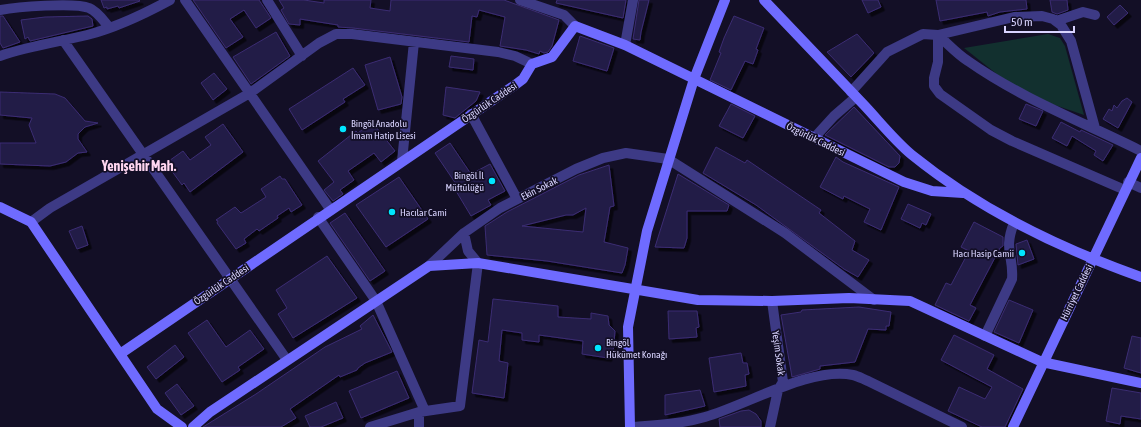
<svg xmlns="http://www.w3.org/2000/svg" width="1141" height="427" font-family="'Asap Condensed',sans-serif">
<style>
.park{fill:#12302f}
.building{fill:#241b47;stroke:#3b2d73;fill-rule:evenodd;filter:url(#shadow)}
.lines{fill:none;stroke-linecap:round;stroke-linejoin:round}
.street{stroke:#3d3a85;stroke-width:10}
.secondary{stroke:#6f6bff;stroke-width:10}
.poi-dot{fill:#00e5ff;stroke:#130f26;stroke-width:1.5}
.labels{text-anchor:middle;stroke-width:3.5;stroke-linejoin:round;paint-order:stroke}
.street-label{font-size:10px;fill:#d9d4ff;stroke:#130f26}
.poi-label{font-size:10px;fill:#d9d4ff;stroke:#130f26;text-anchor:start}
.district-label{font-size:14px;font-weight:bold;fill:#ffd6f0;stroke:#130f26}
</style>
<defs>
<filter id="shadow"><feDropShadow dx="3.5" dy="3.5" stdDeviation="0" flood-color="#0009"/></filter>
</defs>
<rect width="100%" height="100%" fill="#130f26"/>
<path class="park" d="M1048,34l12,4 5,8 19,69 -47,-16 -34,-20 -39,-31z"/>
<path class="building" d="M101,0h38l1,1 -21,7 -1,-2 -11,3v-2l-3,1z
M193,0h66l12,18 -15,10 -12,-18 -14,9 13,18 -17,11z
M279,0h25l20,3v-3h47l-1,8 20,3 1,-11h113l55,20 -7,26 -4,6 -4,1 -4,-2 -1,3 -13,-4 -26,-4 5,-29 -26,-7 -2,7 -5,-1 -3,26 -116,-14 -15,-1v-2l-38,-6v6l-11,-1 -8,-14 3,-2z
M557,0h69l-3,18 -67,-15z
M639,0h10l-8,32 -1,8 -7,-1z
M862,0h16l3,7 -13,6z
M936,0h90l1,9 -27,3 -12,4 -1,-4 -47,9z
M1050,0h17l1,10 -11,4 -5,-2z
M1120,5l8,8 -14,12 -7,-8z
M0,16h3l17,26 -17,6 -3,-5z
M88,16l4,3 1,7 -63,15 -2,-4 -3,2 -4,-19 24,-3z
M734,16l30,12 -8,21 2,1 -5,14 -8,-3 -14,29 -21,-10 11,-27 -2,-1 5,-14z
M276,32l14,24 -39,28 -18,-27z
M857,34l17,19 -23,24 -24,-25z
M580,36l34,12 -7,23 -34,-10z
M451,56l23,3 -1,11 -24,-3z
M390,57l12,40 -1,7 -23,6 -13,-45z
M353,68l12,17 -22,14 2,3 -43,28 -13,-21z
M214,73l13,16 -14,11 -12,-17z
M446,87l34,5 -4,9 -21,17 -12,-3z
M0,92l55,2 10,4 20,23 13,2 -13,4 -7,7v5l9,13 -9,1 -12,9 -16,4 -50,-2v-21h36l-7,-18 3,-7 -32,-3z
M1127,98l5,4 -14,26 -15,-9 6,-10 3,2 2,-6 3,3 5,-7z
M731,104l24,12 -12,22 -24,-12z
M1026,104l17,7 -7,15 -17,-7z
M854,107l46,49 -1,7 -4,4h-6l-64,-32z
M372,122l23,29 -14,11 -7,-9 -26,18 6,9 -14,10 3,4 -10,7 -9,-11 10,-8 -16,-21 38,-30 2,2z
M1061,122l19,10 1,-2 32,15 -10,16 -9,-6 2,-4 -24,-15 -5,10 -15,-8z
M223,124l20,28 -53,40 -6,-9 -2,2 -16,-22 17,-12 7,9 21,-15 -6,-8z
M450,143l21,31 19,-10 15,27 -17,9 3,5 -20,11 -18,-30 3,-2 -21,-31z
M716,147l29,16 2,-3 74,50 -2,3 36,28 -3,9 17,10 -11,17 -14,-8 -88,-64 -53,-32z
M836,157l7,5 56,25 -18,43 -17,-8 6,-13 -26,-13 -1,3 -23,-12z
M609,165l5,41 -4,1 -6,35 24,6 -3,17 -3,8 -75,-12 -60,-6 -2,-29 22,-14 72,-37zM586,208l-3,24 -61,-6 44,-11h7z
M678,174l51,31 -2,6h-40v27l-3,10 -29,-1z
M280,176l2,3h3l17,26 -11,7 -2,-4 -12,8 1,2 -19,13 -2,-2 -13,10 2,4 -10,6 -19,-26 1,-2 -2,-1 19,-13 6,6 25,-16 -5,-8z
M399,177l29,42 -42,28 -30,-42z
M908,204l23,10 -5,11 -4,-2 -2,5 -19,-9z
M345,213l40,58 -15,10 -40,-58z
M974,222l29,15v9l-3,2 -30,57 6,3 -7,13 -34,-16 11,-22 5,2 18,-34 -8,-4z
M82,226l6,19 -11,4 -8,-18z
M1027,240l7,19 -16,6 -2,-21z
M327,256l30,42 -64,40 -15,-24 9,-6 -11,-18z
M493,299l65,7v11l33,2v-6l17,3 1,9 6,6 -2,23 -3,-1 -2,5 -26,-4 1,-13 -44,-6v7l-17,-2v-7l-20,-3 -3,31 9,2 -4,35 -32,-5 7,-53 9,2z
M1009,300l24,10 -14,33 -25,-11z
M859,307l32,5 -2,14h-3v4l-18,-1 -13,33 -35,4v3l-28,8 -11,-62 20,-3 1,-2z
M668,311h29l2,16 -3,1 1,9 -28,2z
M373,315l19,37 -27,11 -7,5 -1,2 -17,7 -1,-2 -13,9 -36,25 6,9 -15,9h-78l53,-33 69,-47 37,-18 -2,-3z
M207,320l19,27 24,-17 14,19 -26,18 2,3 -18,12 -34,-49z
M954,335l40,20 -7,14 36,20 -18,38h-23l-34,-16 11,-24 26,12 7,-12 -51,-27z
M1132,336l9,2v35l-17,-5z
M175,345l9,12 -28,22 -9,-12z
M741,353l2,10h4l2,11 -4,1 1,11 -32,6 -5,-34z
M397,371l12,27 -48,20 -12,-27z
M177,384l17,22 -13,9 -16,-22z
M1112,388l29,5v26l-20,-3 -1,8 -14,-3z
M700,390l5,16 -40,9v-20z
M336,402l7,16 -22,9h-11l-5,-11z
M749,410l7,4 5,7v6h-41l-1,-8 22,-8z"/>
<g class="lines">
<path class="street" d="M185,0l145,209
M267,0l35,56
M520,0l44,15 11,11
M0,10c16,-3 75,-8 89,-2 8,3 14,12 20,19
M1056,21l27,-9 12,3
M938,35v27l-4,16v8l6,8 51,36 21,11 113,49
M938,35c10,9 19,19 30,26 54,38 115,61 173,90
M63,40l224,320
M625,45l8,-45
M0,56c28,-10 58,-14 87,-21 27,-7 59,-22 83,-35
M851,92l36,-40 36,-18 15,1 76,-18 28,-1 11,3 8,6 10,16 24,87
M471,114l46,85
M814,138l20,-22 22,-19
M402,161l12,-119
M1128,182l13,6
M318,217l58,84 49,110
M31,222l19,-14 200,-115 69,-50 17,-9h16l146,18 17,4 17,8
M429,266l35,-33 36,-25 76,-39 27,-11 23,-5 42,6 117,74 89,67
M985,336l27,-57c2,-23 -9,-29 2,-56
M419,412v15
M370,427l49,-15 41,-6 18,-143 -10,-12 -4,-18
M632,427c25,-2 49,-3 73,-10 42,-12 106,-51 148,-42 5,1 10,4 15,6l94,46
M770,427l8,-37 5,-8 -11,-81"/>
<path class="secondary" d="M764,0c33,35 67,70 100,105 16,17 31,36 48,50 68,55 147,93 229,122
M0,207l31,15 126,187 25,18
M120,354l395,-269 8,-6 9,-15 20,-7 23,-31 50,19 279,137 28,9 31,2
M193,427l17,-15 219,-146 49,-3 220,37 74,1 77,-3 61,3 132,61 99,21
M630,427l-2,-100 19,-96 47,-152 31,-79
M1013,427l128,-269"/>
</g>
<g class="poi-dot">
<circle cx="343" cy="129" r="4"/>
<circle cx="492" cy="181" r="4"/>
<circle cx="392" cy="212" r="4"/>
<circle cx="1022" cy="253" r="4"/>
<circle cx="598" cy="348" r="4"/>
</g>
<g class="labels">
<g class="street-label">
<text transform="translate(489 102) rotate(-34)" y="4">Özgürlük Caddesi</text>
<text transform="translate(816 139) rotate(26)" y="4">Özgürlük Caddesi</text>
<text transform="translate(539 188) rotate(-27)" y="4">Ekin Sokak</text>
<text transform="translate(221 284) rotate(-34)" y="4">Özgürlük Caddesi</text>
<text transform="translate(1076 292) rotate(-64)" y="4">Hürriyet Caddesi</text>
<text transform="translate(779 353) rotate(82)" y="4">Yeşim Sokak</text>
</g>
<g class="poi-label">
<text x="351" y="127">Bingöl Anadolu<tspan x="351" dy="12">İmam Hatip Lisesi</tspan></text>
<text x="484" y="179" text-anchor="end">Bingöl İl<tspan x="484" dy="12">Müftülüğü</tspan></text>
<text x="400" y="216">Hacılar Cami</text>
<text x="1014" y="257" text-anchor="end">Hacı Hasip Camii</text>
<text x="606" y="346">Bingöl<tspan x="606" dy="12">Hükümet Konağı</tspan></text>
</g>
<g class="district-label">
<text x="139" y="171">Yenişehir Mah.</text>
</g>
</g>
<path d="M1005 26v6h69v-6" fill="none" stroke="#d9d4ff" stroke-width="2"/>
<text x="1011" y="26" font-size="12" fill="#d9d4ff" stroke="#130f26" stroke-width="3" paint-order="stroke">50 m</text>
</svg>
